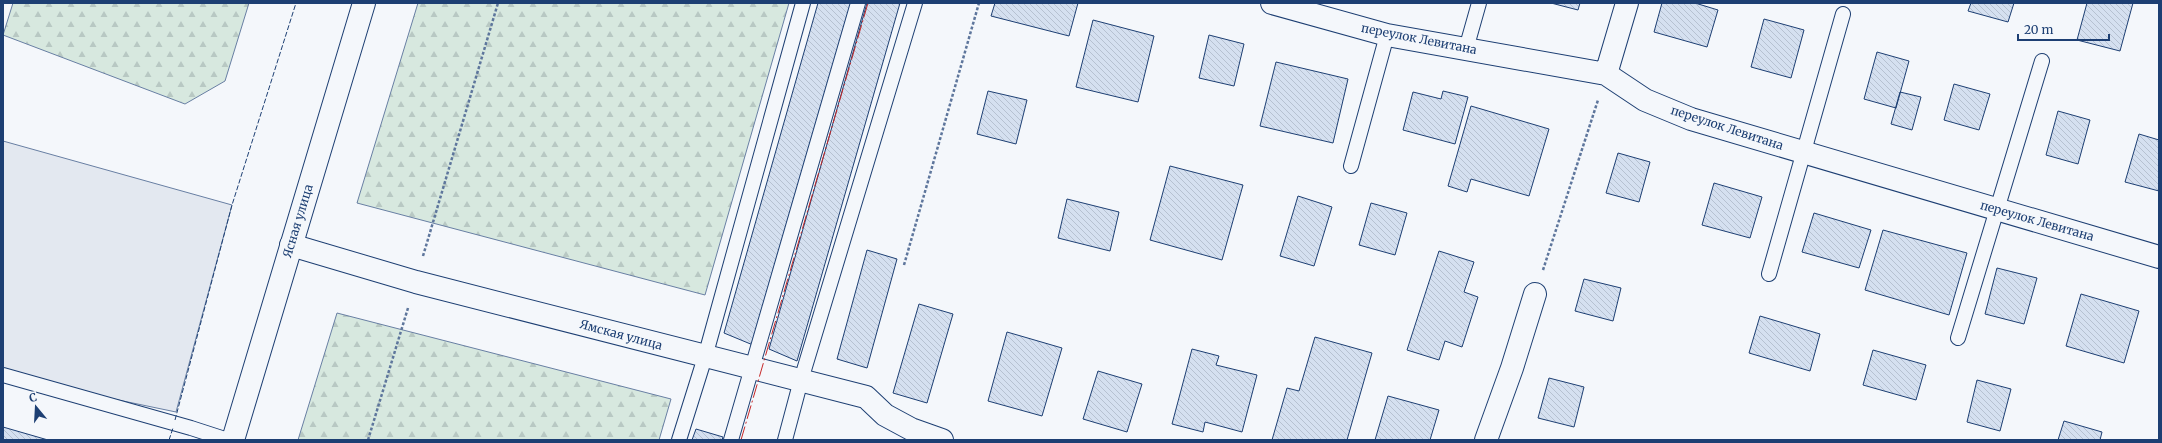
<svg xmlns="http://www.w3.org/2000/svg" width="2162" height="443" font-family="Merriweather,serif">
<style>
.forest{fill:url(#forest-firs);stroke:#687fa3}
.parking{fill:#e3e8f0;stroke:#687fa3}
.building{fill:url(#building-back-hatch);stroke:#1d3f73}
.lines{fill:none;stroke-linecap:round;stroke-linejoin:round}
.service-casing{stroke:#1d3f73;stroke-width:16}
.minor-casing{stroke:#1d3f73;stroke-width:24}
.tertiary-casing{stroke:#1d3f73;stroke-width:24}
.path{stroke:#5e769c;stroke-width:2.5;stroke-dasharray:3 2;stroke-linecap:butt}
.service{stroke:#f4f7fb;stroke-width:14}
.minor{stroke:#f4f7fb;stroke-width:22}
.tertiary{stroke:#f4f7fb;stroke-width:22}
.fence{stroke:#1d3f73;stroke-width:1;stroke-dasharray:5 2;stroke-linecap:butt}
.power{stroke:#c62828;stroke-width:1;stroke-dasharray:14 3 2 3;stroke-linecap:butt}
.labels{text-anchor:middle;stroke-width:3;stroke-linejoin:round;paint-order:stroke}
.street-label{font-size:12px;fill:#1d3f73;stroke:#f4f7fb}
</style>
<defs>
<pattern id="forest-firs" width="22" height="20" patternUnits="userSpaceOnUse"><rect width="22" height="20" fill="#d7e8df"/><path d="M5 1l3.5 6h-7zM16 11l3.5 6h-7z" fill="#b8c8c3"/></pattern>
<pattern id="building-back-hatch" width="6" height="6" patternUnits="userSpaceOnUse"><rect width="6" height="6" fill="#d5e0f0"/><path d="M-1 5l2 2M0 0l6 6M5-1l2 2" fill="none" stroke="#b6c1d1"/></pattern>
</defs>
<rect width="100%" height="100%" fill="#f4f7fb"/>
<path class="forest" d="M13,3h236l-24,78 -40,23 -182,-69z
M418,3h371l-84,292 -348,-92z
M337,313l334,86 -12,41h-361z"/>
<path class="parking" d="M3,141l229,64 -56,207 -173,-36z"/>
<path class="building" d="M818,3h33l-98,342 -29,-12z
M867,3h33l-103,358 -28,-12z
M995,3h83l-9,33 -78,-20z
M1551,3h29l-2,7z
M1662,3h33l23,7 -11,37 -53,-15z
M1971,3h43l-6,19 -40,-11z
M2087,3h46l-13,48 -43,-11z
M1764,19l40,11 -13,48 -40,-11z
M1093,20l61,16 -16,66 -62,-15z
M1209,35l35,9 -10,42 -35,-8z
M1877,52l32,9 -13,47 -32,-9z
M1276,62l72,17 -15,64 -73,-17z
M1954,84l36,10 -11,36 -35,-10z
M988,91l39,9 -11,44 -39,-10z
M1443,91l25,6 -13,47 -52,-14 10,-38 28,7z
M1900,92l21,5 -9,33 -21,-6z
M1471,106l78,23 -20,67 -58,-17 -4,13 -19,-6z
M2058,111l32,9 -12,44 -32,-9z
M2139,134l20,6v51l-34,-9z
M1618,153l32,9 -11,40 -33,-9z
M1170,166l73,19 -21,75 -72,-20z
M1714,183l48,14 -12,41 -48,-13z
M1298,196l34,11 -18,59 -34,-10z
M1067,199l52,13 -9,39 -52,-13z
M1371,203l36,10 -12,42 -36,-10z
M1814,213l57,17 -12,38 -57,-16z
M1883,230l84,23 -18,62 -84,-25z
M867,250l30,9 -30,109 -30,-9z
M1439,251l35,11 -10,30 14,5 -16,50 -17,-6 -6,19 -32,-10z
M1997,268l40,10 -13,46 -39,-10z
M1584,279l37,9 -8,33 -38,-10z
M2081,294l58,17 -15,52 -58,-17z
M919,304l34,10 -26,89 -34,-10z
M1760,316l60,18 -10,37 -61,-18z
M1007,332l55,16 -20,68 -54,-15z
M1315,337l57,16 -25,87h-75l15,-52 12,3z
M1192,349l27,7 -3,9 41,10 -15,57 -37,-10 -2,10 -31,-8z
M1873,350l53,15 -10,35 -53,-15z
M1098,371l44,13 -15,48 -44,-13z
M1549,378l35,9 -10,40 -36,-9z
M1977,380l34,9 -11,42 -33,-9z
M1388,396l51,14 -9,30h-55z
M2064,421l38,11 -2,8h-42z
M3,427l45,13h-45z
M696,429l27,8 -1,3h-30z"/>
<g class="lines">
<g class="service-casing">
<path id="service" d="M1466,49l13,-46
M1351,166l36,-131
M1769,274l74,-260
M1958,338l84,-277
M3,375l188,53 37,12
M679,440l26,-83 98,-354
M731,440l127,-437
M785,440l16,-60 114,-377"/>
</g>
<g class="minor-casing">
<path id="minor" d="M1272,3l115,32 219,39 39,26 46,19 468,138
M1606,74l21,-71
M291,245l125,37 450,115 19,18 26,14 31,11
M1486,440l26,-72 23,-74"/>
</g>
<g class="tertiary-casing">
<path id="tertiary" d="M233,440l131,-437"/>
</g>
<path class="path" d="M423,256l75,-253
M904,265l75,-262
M1543,270l55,-170
M368,440l40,-132"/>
<use href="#service" class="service"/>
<use href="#minor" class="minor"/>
<use href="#tertiary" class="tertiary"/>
<path class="fence" d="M175,420l57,-215 64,-202
M169,440l4,-12"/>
<path class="power" d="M741,440l127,-437"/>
</g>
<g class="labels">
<g class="street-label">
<text transform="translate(1419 39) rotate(11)" y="4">переулок Левитана</text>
<text transform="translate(1727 128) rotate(18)" y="4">переулок Левитана</text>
<text transform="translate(298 221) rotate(-73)" y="4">Ясная улица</text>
<text transform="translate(2037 221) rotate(16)" y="4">переулок Левитана</text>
<text transform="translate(621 335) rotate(15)" y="4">Ямская улица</text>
</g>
</g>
<rect width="2162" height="443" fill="none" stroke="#1d3f73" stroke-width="8"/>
<g transform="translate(36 407) rotate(342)" stroke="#f4f7fb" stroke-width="3" paint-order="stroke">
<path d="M0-3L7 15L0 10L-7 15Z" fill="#1d3f73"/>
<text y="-6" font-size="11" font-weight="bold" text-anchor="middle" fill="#1d3f73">С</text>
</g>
<path d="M2018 34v6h91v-6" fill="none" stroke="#1d3f73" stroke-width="2"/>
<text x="2024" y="34" font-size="12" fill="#1d3f73" stroke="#f4f7fb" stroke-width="3" paint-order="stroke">20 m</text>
</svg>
